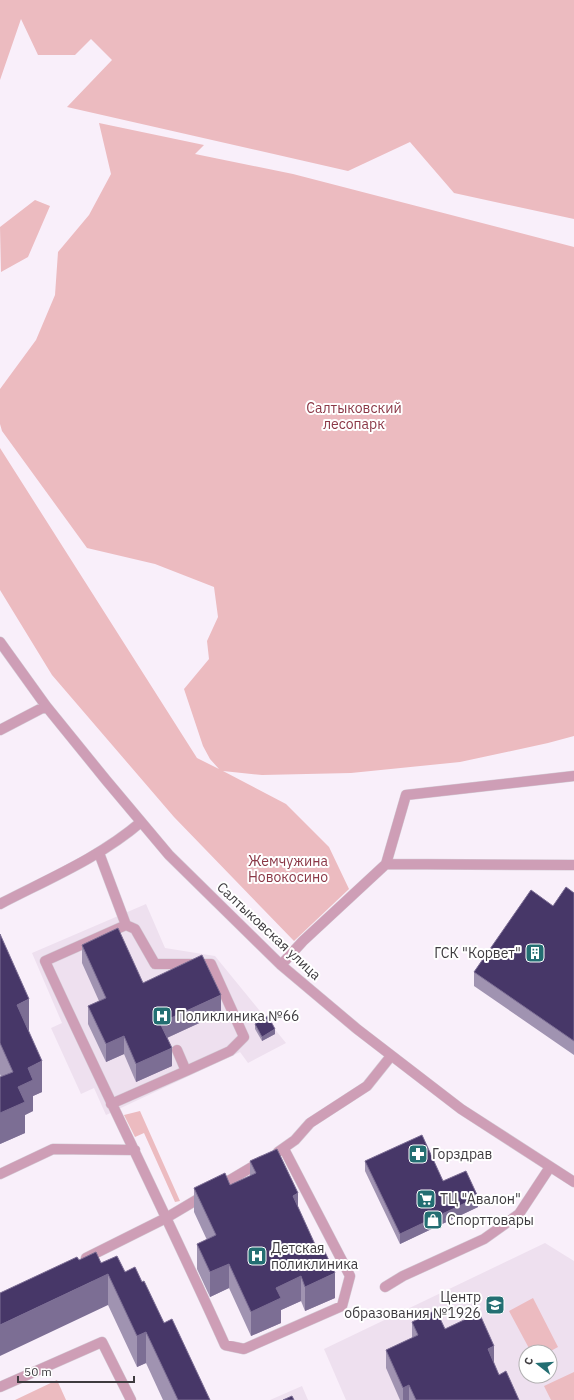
<svg xmlns="http://www.w3.org/2000/svg" width="574" height="1400" font-family="'IBM Plex Sans',sans-serif">
<style>
.built{fill:#eee0ef;fill-rule:evenodd}
.green{fill:#ecbbc0}
.lines{fill:none;stroke-linecap:round;stroke-linejoin:round}
.minor-casing{stroke:#d4cbd5;stroke-width:11}
.minor{stroke:#ce9eb6;stroke-width:10}
.wall{fill:#a093b1}
.shaded-wall{fill:#7c6e94}
.building{fill:#473768;stroke:#7c6e94}
.labels{text-anchor:middle;stroke-width:4;stroke-linejoin:round;paint-order:stroke}
.park-label{font-size:14px;fill:#8b3847;stroke:#fff}
.street-label{font-size:14px;fill:#3e3b3f;stroke:#fff}
.poi-label{font-size:14px;fill:#3e3b3f;stroke:#fff;text-anchor:start}
</style>
<rect width="100%" height="100%" fill="#f9effa"/>
<path class="built" d="M146,904l19,44 50,8 71,87 -38,20 -8,-11 -134,63 -12,-27 -13,6 -30,-66 11,-5 -30,-70z
M545,1243l29,18v139h-228l-22,-51zM526,1352h24v24h-24z
M302,1386l6,14h-38z"/>
<path class="green" d="M0,0h574v219l-120,-26 -44,-51 -62,29 -281,-64 45,-47 -21,-21 -16,16h-37l-17,-36 -21,61z
M99,123l105,22 -9,9 98,20 281,73v489l-26,7 -88,19 -109,11 -89,2 -39,-4 63,33 43,43 20,42 -55,52 -120,-124 -122,-142 -52,-85v-142l197,310 22,11 -9,-10 -7,-13 -19,-57 25,-30 -2,-18 11,-24 -4,-30 -59,-23 -68,-16 -85,-117 -2,-7v-35l36,-49 19,-45 3,-43 31,-37 22,-41z
M35,200l15,6 -22,51 -27,15 -1,-45z
M140,1111l40,90 -5,1 -31,-69 -9,4 -11,-22z
M533,1298l25,49 -9,5h-18l-22,-41z
M574,1372v28h-23l-7,-14z
M57,1380l9,20h-51z"/>
<g class="lines">
<g class="minor-casing">
<path id="minor" d="M0,642l46,64 60,74 63,75 112,110 76,64 104,80 113,73
M0,730l46,-24
M99,853l27,72 -81,36c59,129 122,255 180,384l19,4 98,-43 8,-30 -66,-127
M386,864l20,-69 168,-19
M0,904c48,-25 99,-46 141,-82
M126,925l9,4 20,35h56l33,73 -14,14 -44,20
M281,965l22,-24 83,-77 188,1
M111,1104l75,-33 -9,-21
M278,1152l17,-12 15,-17 57,-37 24,-30
M0,1174l53,-25 82,1
M86,1258l80,-40 96,-57
M385,1287l18,-11 81,-37 35,-25 31,-47
M0,1387l102,-45 29,58"/>
</g>
<use href="#minor" class="minor"/>
</g>
<path class="wall" d="M574,893v162l-100,-69v-14l79,-66z
M0,934l29,96 -1,1 14,61 -9,4v15l-8,4v18l-25,11v-67h1l-1,-3z
M82,945l61,38 78,30 -54,25 5,28 -36,16 -12,-28 -18,8 -18,-38v-18l11,-5 -17,-38z
M255,1024l20,10 -13,7 -7,-12z
M250,1161l48,46 37,91 -30,13 -4,-10 -20,9v13l-30,13 -22,-48 -19,9 -13,-28v-25l10,-4 -13,-28v-24l36,-3 20,-9z
M365,1161l78,20 35,26 -78,37 -35,-73z
M79,1260l22,3 24,9 17,10 22,41 46,77h-47l-17,-37 -9,4 -29,-62z
M464,1314l30,50 5,11 20,25h-119l-14,-32v-18l26,-12v-16l33,7 19,-9z"/>
<path class="shaded-wall" d="M221,995v18l-61,28v-18z
M29,999v31l-12,6v-31z
M275,1029v5l-13,7v-4z
M124,1036v18l-18,8v-18z
M172,1048v18l-36,16v-18z
M42,1061v31l-9,4v15l-8,4v18l-25,11v-31l18,-26 10,-19z
M298,1193v25l-5,-22z
M478,1197v10l-78,37v-10z
M229,1264v24l-19,9v-25z
M335,1273v25l-30,13v-24z
M108,1274v31l-108,51v-31z
M301,1276v25l-20,9v13l-30,13v-24l25,-24z
M146,1332v31l-9,4v-31z
M494,1346v18l-6,-15z
M409,1385v15h-6v-12z"/>
<path class="building" d="M566,887l8,6v148l-100,-69 57,-82 22,16z
M118,928l25,55 59,-28 19,40 -61,28 12,25 -36,16 -12,-28 -18,8 -18,-38 18,-8 -24,-53z
M0,934l29,65 -12,6 25,56 -14,7 5,12 -15,7 7,15 -25,11v-36l13,-5 -13,-29z
M268,1016l7,13 -13,8 -7,-13z
M422,1135l21,46 23,-10 12,26 -78,37 -35,-73z
M277,1149l21,44 -5,3 25,55 5,-3 12,25 -30,14 -4,-11 -25,12 5,10 -30,14 -22,-48 -19,8 -13,-28 19,-9 -22,-47 31,-15 5,12 26,-12 -6,-12z
M96,1252l5,11 16,-7 8,16 10,-5 7,15 2,-1 20,42 8,-4 38,81h-32l-32,-68 -9,4 -29,-62 -108,51v-32l77,-36 2,3z
M477,1308l17,38 -6,3 11,26 7,-4 13,29h-103l-7,-15 -6,3 -17,-38 32,-15 -6,-13 24,-12 9,19 21,-10 -2,-5z
M292,1396l2,4h-11z"/>
<defs>
<g id="building-square" transform="scale(1)"><rect x="-9" y="-9" width="18" height="18" rx="4" fill="#236e72" stroke="#fff"/><path d="M-4-6H4V6H1V3H-1V6H-4ZM-2.5-4.3h1.7v1.8h-1.7ZM.8-4.3h1.7v1.8H.8ZM-2.5-1h1.7V.8h-1.7ZM.8-1h1.7V.8H.8Z" fill="#fff"/></g>
<g id="hospital-square" transform="scale(1)"><rect x="-9" y="-9" width="18" height="18" rx="4" fill="#236e72" stroke="#fff"/><path d="M-5-5h3v3.5h4V-5h3V5h-3V1.5h-4V5h-3Z" fill="#fff"/></g>
<g id="pharmacy-square" transform="scale(1)"><rect x="-9" y="-9" width="18" height="18" rx="4" fill="#236e72" stroke="#fff"/><path d="M-2-6h4v4h4v4h-4v4h-4v-4h-4v-4h4Z" fill="#fff"/></g>
<g id="supermarket-square" transform="scale(1)"><rect x="-9" y="-9" width="18" height="18" rx="4" fill="#236e72" stroke="#fff"/><path d="M-6-5.5h2.5l.6 2H6L4.5 2H-2.5L-4.4-4H-6ZM-1.5 3.2a1.3 1.3 0 1 0 .1 0ZM3 3.2a1.3 1.3 0 1 0 .1 0Z" fill="#fff"/></g>
<g id="shop-square" transform="scale(1)"><rect x="-9" y="-9" width="18" height="18" rx="4" fill="#236e72" stroke="#fff"/><path d="M-5-2.5h2.3a2.7 3.5 0 0 1 5.4 0H5L5.5 6h-11ZM-1.5-2.5h3a1.5 2.3 0 0 0-3 0Z" fill="#fff"/></g>
<g id="school-square" transform="scale(1)"><rect x="-9" y="-9" width="18" height="18" rx="4" fill="#236e72" stroke="#fff"/><path d="M0-5L7-2L0 1L-7-2ZM-4 1L0 2.5L4 1V4Q0 6-4 4Z" fill="#fff"/></g>
</defs>
<g fill-rule="evenodd">
<use href="#building-square" x="535" y="953"/>
<use href="#hospital-square" x="162" y="1016"/>
<use href="#pharmacy-square" x="418" y="1154"/>
<use href="#supermarket-square" x="426" y="1199"/>
<use href="#shop-square" x="433" y="1220"/>
<use href="#hospital-square" x="257" y="1256"/>
<use href="#school-square" x="495" y="1305"/>
</g>
<g class="labels">
<g class="park-label">
<text x="354" y="413">Салтыковский<tspan x="354" dy="16">лесопарк</tspan></text>
<text x="288" y="866">Жемчужина<tspan x="288" dy="16">Новокосино</tspan></text>
</g>
<g class="street-label">
<text transform="translate(269 931) rotate(43)" y="5">Салтыковская улица</text>
</g>
<g class="poi-label">
<text x="521" y="958" text-anchor="end">ГСК "Корвет"</text>
<text x="176" y="1021">Поликлиника №66</text>
<text x="432" y="1159">Горздрав</text>
<text x="440" y="1204">ТЦ "Авалон"</text>
<text x="447" y="1225">Спорттовары</text>
<text x="271" y="1253">Детская<tspan x="271" dy="16">поликлиника</tspan></text>
<text x="481" y="1302" text-anchor="end">Центр<tspan x="481" dy="16">образования №1926</tspan></text>
</g>
</g>
<g transform="translate(538 1364) rotate(287)"><circle r="19" fill="#ffffff" stroke="#b2b1b2"/>
<path d="M0-3L7 15L0 10L-7 15Z" fill="#236e72"/>
<text y="-6" font-size="11" font-weight="bold" text-anchor="middle" fill="#3e3b3f">С</text>
</g>
<path d="M18 1376v6h116v-6" fill="none" stroke="#3e3b3f" stroke-width="2"/>
<text x="24" y="1376" font-size="12" fill="#3e3b3f" stroke="#ffffff" stroke-width="3" paint-order="stroke">50 m</text>
</svg>
